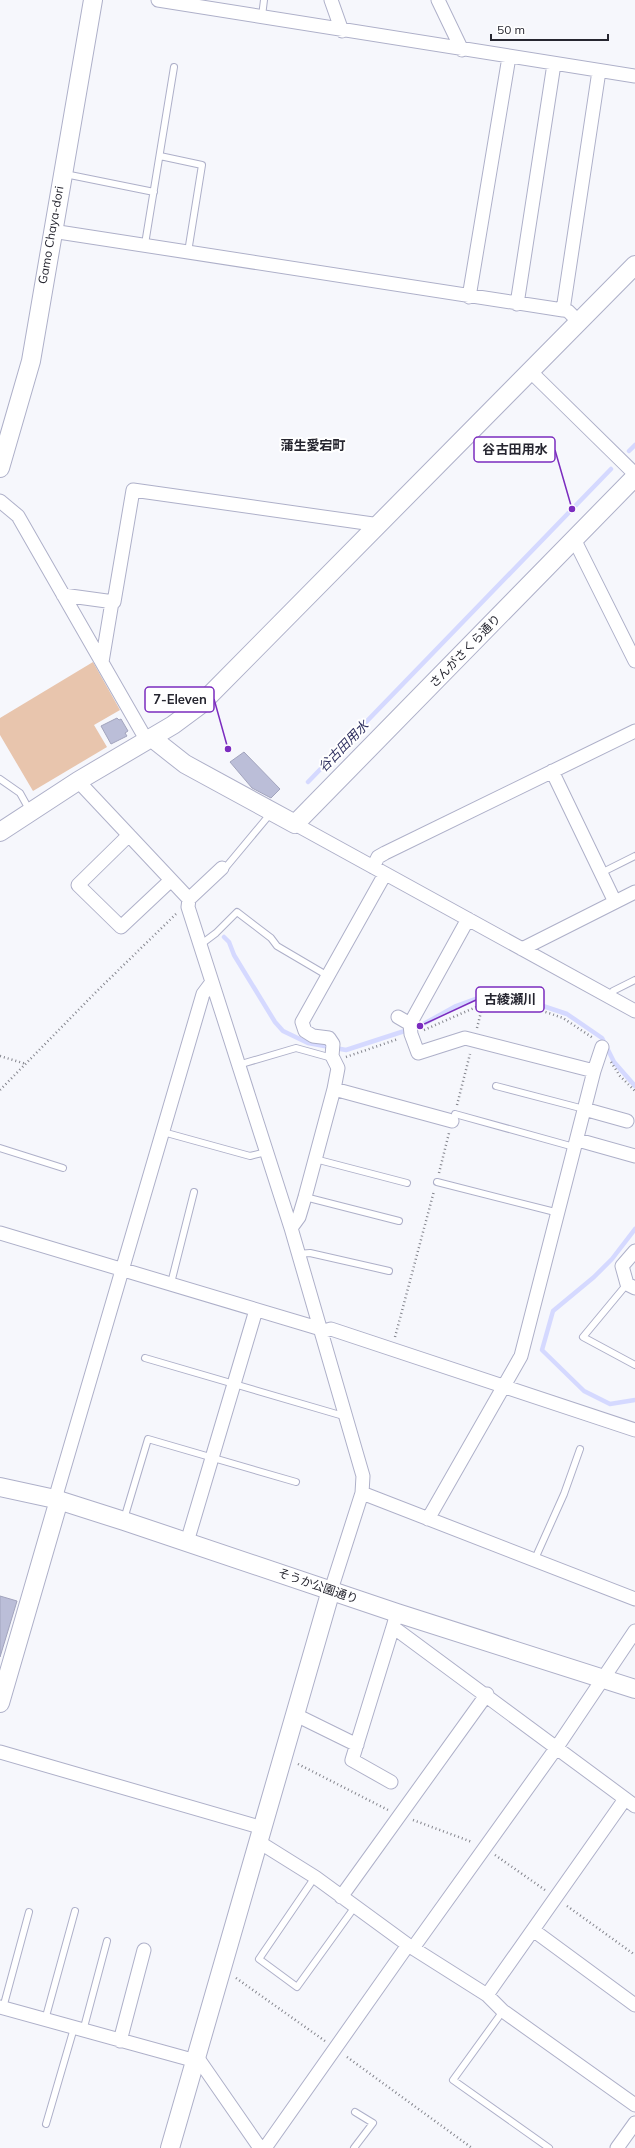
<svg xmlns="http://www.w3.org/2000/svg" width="635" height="2148" font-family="Mulish,'Noto Sans JP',sans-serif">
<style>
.green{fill:#e8c5ad}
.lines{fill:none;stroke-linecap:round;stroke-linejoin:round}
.stream{stroke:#d5d9ff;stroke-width:4.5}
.building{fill:#bbbed8;stroke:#a2a4bd}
.lane-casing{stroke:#aeb0c9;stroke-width:8}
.street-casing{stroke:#aeb0c9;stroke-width:15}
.secondary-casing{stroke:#aeb0c9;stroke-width:20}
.path{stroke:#84858d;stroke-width:2.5;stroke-dasharray:1 3;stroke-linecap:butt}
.lane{stroke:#fff;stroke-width:6}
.street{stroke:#fff;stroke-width:13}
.secondary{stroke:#fff;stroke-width:18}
.labels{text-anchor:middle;stroke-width:4;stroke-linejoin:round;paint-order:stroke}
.street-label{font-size:12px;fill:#262630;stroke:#fff}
.neighbourhood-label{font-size:13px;font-weight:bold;fill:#262630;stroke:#fff}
.water-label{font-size:13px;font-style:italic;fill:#323362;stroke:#fff}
.leader{fill:none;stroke:#7b2cbf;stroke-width:1.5}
.callout-dot{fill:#7b2cbf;stroke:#fff;stroke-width:1.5}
.callout{fill:#fff;stroke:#7b2cbf;stroke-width:1.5}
.callout-label{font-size:13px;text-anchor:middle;font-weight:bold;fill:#262630}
</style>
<rect width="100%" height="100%" fill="#f6f7fc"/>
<path class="green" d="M93,662l27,48 -26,15 13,22 -74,44 -33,-56v-17z"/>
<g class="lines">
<path class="stream" d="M629,451l6,-6
M308,782l303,-313
M224,937l5,5 5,13 41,67 8,9 25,12 38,7 74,-24 36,-20 30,-11 36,4 45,15 35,24 12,24 21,24
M635,1229l-23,30 -18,18 -41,34 -11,39 42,41 26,13 25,-4"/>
</g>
<path class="building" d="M117,718l2,2 2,-1 7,12 -3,2 2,3 -16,8 -10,-18z
M244,752l36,37 -9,9 -19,-10 -22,-26z
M0,1596l17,5 -17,56z"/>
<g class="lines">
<g class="lane-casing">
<path id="lane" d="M262,16l2,-16
M160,156l42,9 -14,87
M65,174l89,18
M145,244l29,-177
M0,779l20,14 10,18
M222,868l4,-1 45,-54
M601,873l34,-17
M200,945l16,-12 21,-21 34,26 6,8 51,30
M609,997l4,-6 22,-11
M238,1065l58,-17 36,10
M496,1086l88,23
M455,1114l119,33
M163,1132l87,24 16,-4
M0,1148l63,20
M315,1159l92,24
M437,1182l122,31
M305,1197l94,24
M298,1254l12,-1 79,18
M171,1283l23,-91
M627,1284l-44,53 52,28
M145,1358l195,57 4,-3
M124,1519l24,-80 148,43
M534,1561l30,-67 16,-45
M315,1877l-56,82 38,28 57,-79
M3,2008l26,-96
M503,2011l-50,69 96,68
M45,2020l30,-109
M83,2031l24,-90
M46,2124l28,-96
M354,2148l19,-25 -18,-11"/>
</g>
<g class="street-casing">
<path id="street" d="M158,0l477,76
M331,0l11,31
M438,0l24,50
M52,231l511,79 5,1 11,11
M469,297l40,-240
M517,304l37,-240
M563,310l36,-239
M530,371l105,103
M0,501l18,15 129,225
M574,539l61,122
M63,595l51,7 19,-112 247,35
M102,662l10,-60
M552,771l63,131
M78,781l111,118 -1,8 103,321 72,248 -1,17 -31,97
M295,824l340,187
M129,835l-51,50 43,42 50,-47
M373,867l5,-10 7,-4 250,-122
M189,899l33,-31
M468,919l-58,105 1,10 7,19 47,-15 129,33
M522,949l113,-57
M398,1017l12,7
M334,1089l118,32
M584,1109l43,12
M578,1140l57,16
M291,1228l8,-11 6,-20 29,-108 4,-21 -6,-12 1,-12 -4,-6 -16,-2 -8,-5 -3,-9 83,-148
M0,1233l321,96
M635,1251l-13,15 5,18 8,4
M321,1332l10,-3 304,101
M362,1493l273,106
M55,1499l148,-505 9,-12
M428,1519l93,-163 73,-285 8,-24
M187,1542l69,-232
M397,1613l-4,14 242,179
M296,1715l61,30
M0,1752l263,76
M391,1782l-39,-22 41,-133
M259,1842l56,35 93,68 79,50 16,16 132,94
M341,1897l146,-203
M533,1930l102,75
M413,1948l144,-201 78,-116
M487,1995l138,-196
M0,2007l196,54
M120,2041l24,-91
M197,2057l63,91
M265,2148l143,-203
M617,2148l18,-25"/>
</g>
<g class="secondary-casing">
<path id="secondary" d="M0,468l31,-107 62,-361
M152,738l33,26 110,60 340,-347
M0,832l78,-51 95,-56 27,-20 435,-440
M0,1487l55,12 69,22 273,92 238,76
M0,1703l59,-203
M170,2148l161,-558"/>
</g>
<path class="path" d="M477,1028l6,-24
M424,1030l59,-26 45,2 35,12 30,20
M0,1056l26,8
M346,1057l52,-18
M611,1062l9,14 15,15
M0,1090l97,-99 79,-77
M457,1105l13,-51
M439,1173l10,-40
M395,1337l39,-146
M298,1764l90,46
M413,1820l59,22
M495,1855l50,35
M567,1906l68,49
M236,1978l89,63
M347,2057l125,91"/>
<use href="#lane" class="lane"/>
<use href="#street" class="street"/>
<use href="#secondary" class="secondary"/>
</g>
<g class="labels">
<g class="street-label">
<text transform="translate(51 235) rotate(-80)" y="4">Gamo Chaya-dori</text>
<text transform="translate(465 651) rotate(-46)" y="4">さんがさくら通り</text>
<text transform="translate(318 1586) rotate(19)" y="4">そうか公園通り</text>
</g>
<g class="neighbourhood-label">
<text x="313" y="450">蒲生愛宕町</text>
</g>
<g class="water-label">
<text transform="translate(343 746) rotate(-46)" y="5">谷古田用水</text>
</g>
</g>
<path class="leader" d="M572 509L555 450M228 749L214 699M420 1026L476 1000"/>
<g class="callout-dot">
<circle cx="572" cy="509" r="4"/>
<circle cx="228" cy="749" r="4"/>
<circle cx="420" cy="1026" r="4"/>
</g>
<g class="callout">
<rect x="474" y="437" width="81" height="25" rx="4"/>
<rect x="145" y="687" width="69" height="25" rx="4"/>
<rect x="476" y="987" width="68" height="25" rx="4"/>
</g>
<g class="callout-label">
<text x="515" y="454">谷古田用水</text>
<text x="180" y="704">7-Eleven</text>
<text x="510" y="1004">古綾瀬川</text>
</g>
<path d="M491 34v6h117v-6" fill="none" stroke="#262630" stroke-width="2"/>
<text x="497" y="34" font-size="12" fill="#262630" stroke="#ffffff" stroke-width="3" paint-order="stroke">50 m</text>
</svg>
